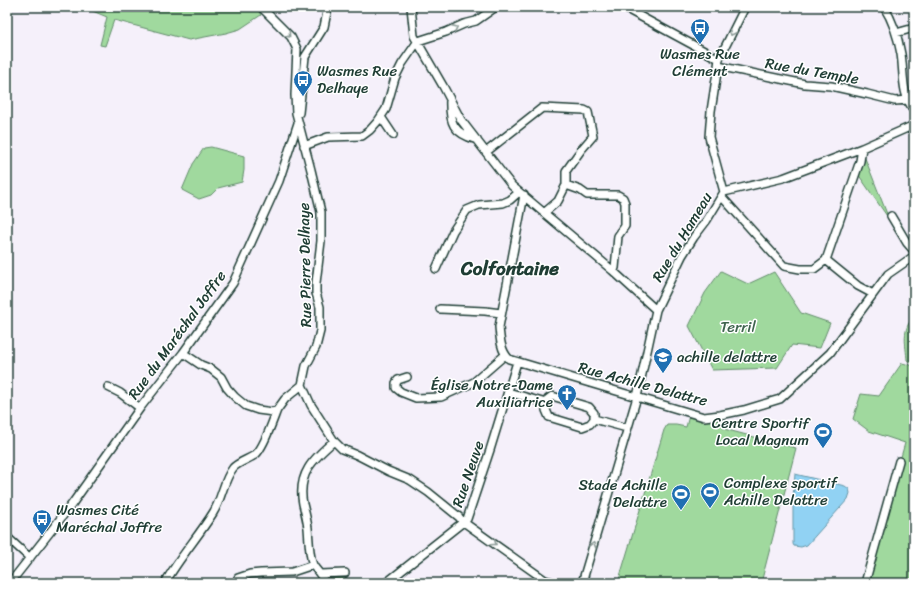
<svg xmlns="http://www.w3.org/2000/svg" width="921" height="590" font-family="Sriracha,sans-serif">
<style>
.green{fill:#a0d99e;stroke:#608b69}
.water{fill:#91d2f3;stroke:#6396a7}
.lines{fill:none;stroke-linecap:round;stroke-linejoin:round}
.minor-casing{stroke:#1f3d34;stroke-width:10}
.minor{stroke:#fff;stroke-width:7}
.oneway{stroke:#8f9e9a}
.labels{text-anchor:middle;stroke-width:3;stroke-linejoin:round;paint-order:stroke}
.poi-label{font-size:15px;fill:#1f3d34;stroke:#fff;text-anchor:start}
.street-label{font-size:15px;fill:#1f3d34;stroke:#fff}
.park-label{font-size:15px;fill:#3f644e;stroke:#fff}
.district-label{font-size:19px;font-weight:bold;fill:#1f3d34;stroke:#fff}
</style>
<rect width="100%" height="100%" fill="#f5f0fa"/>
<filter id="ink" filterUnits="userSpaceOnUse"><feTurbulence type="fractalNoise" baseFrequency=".025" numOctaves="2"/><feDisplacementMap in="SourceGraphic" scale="8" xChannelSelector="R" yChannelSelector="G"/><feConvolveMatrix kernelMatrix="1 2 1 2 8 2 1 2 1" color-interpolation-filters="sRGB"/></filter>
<g filter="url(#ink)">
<path class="green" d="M83,7h173l5,8 -21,14 -14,4 -37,7 -75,-20 -9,26 -5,-1 7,-28z
M211,147l33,9v14l-2,12 -24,6 -7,7 -12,4 -17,-9 11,-26 11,-16z
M863,153l26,66 -31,-45z
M721,271l27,13 26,-12 27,41 29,10 -10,25 -28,-3 -15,23 -65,2 -23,-44 16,-33z
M914,317v48l-7,-5c-1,-15 -6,-31 7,-43z
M902,363l12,3v217h-49l40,-140 -36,-12 -16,-12 8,-25 18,2z
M690,412l30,3 4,14 72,19 -35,135h-143l46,-153 3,-5h9l10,2z
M342,575l8,8h-22l-1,-3h-3l2,-3z"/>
<path class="water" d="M795,474l50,12 4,3 1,4 -2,6 -41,46 -6,2 -7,-1 -1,-2v-46z"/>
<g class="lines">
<g class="minor-casing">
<path id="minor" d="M261,7l30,30 6,12 -2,46 1,18 15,57 10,42v29l-5,42v10l4,14v24l-4,16 -10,19 -4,19 9,20 23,36 8,8 15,6 31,16 22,9 18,12 31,25 3,4 83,59 12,3
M411,7l3,29 29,50 18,34 51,66 100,84 44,40
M623,7l96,52
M745,7l-26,52 -1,7 87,18 26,2 36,8 28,7 13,-1
M884,7c9,14 14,30 17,47 3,18 0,41 13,56
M896,33l18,-5
M718,66l-7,45 -2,26 15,55
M450,99c-1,24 3,34 27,41
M299,113l6,-56 19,-30 4,-20
M381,117l12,18
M304,146l24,-9 34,-1 8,-6 8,-9 8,-12 9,-31 7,-14 16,-23 28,-9 18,-8 12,-3 20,-14
M486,152l56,-44 42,2 4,2 5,24 -12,14 -15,21v14
M524,195l-25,132c1,12 2,24 10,32l195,58 16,-2 24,-5 36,-11 50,-46 58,-79 26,-18
M722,197l62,69 16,3h14l12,-9 32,26 15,8
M544,213l14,-12 8,-16 14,5 7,5h31l5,3 2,5v23l-7,10 -3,32 -3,2
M891,216l16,27 7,8
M826,260l34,-99 2,-13
M436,269l17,-38 14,-21 12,-5 24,-2 7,-3 9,-8
M440,309l45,2 16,2
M183,353l18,12 10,4 10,8 6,11 8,9 11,9 12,4 15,2 4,-2 8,-11 17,-14
M407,377l-9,3 -2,3v5l5,4 15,6 25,-1 33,-15 31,-27
M108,387l12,6 20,15
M508,392l38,11 2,-4 4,-3 37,11 5,6v6l-4,5 -8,3 -33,-10 -3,-7v-7
M594,419l33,9
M7,537l23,21
M321,574l24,-1
M10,583l62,-79 68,-96 43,-55 50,-70 46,-102 19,-58
M165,583c14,-25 33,-46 48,-70 9,-14 10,-32 20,-45 5,-6 17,-9 23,-14 8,-7 17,-34 21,-44
M240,583l-2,-5 12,-4 11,-1 31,-1 21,-7
M324,583c-2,-9 -7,-11 -11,-18 -4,-9 -4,-27 -5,-37 -1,-8 -3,-16 -5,-24 -6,-30 10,-45 31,-63
M386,583l81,-64 23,-69 27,-88
M582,583l55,-186 19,-87 26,-54 12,-19 13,-17 17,-28 59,-14 79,-30 52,-23
M865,583l34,-122"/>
</g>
<use href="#minor" class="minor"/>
</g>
<defs><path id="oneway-chevron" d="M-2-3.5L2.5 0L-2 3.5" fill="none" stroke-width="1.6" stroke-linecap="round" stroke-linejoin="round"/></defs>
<g class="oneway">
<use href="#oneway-chevron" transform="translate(455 28) rotate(-24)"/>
<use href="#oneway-chevron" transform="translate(732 33) rotate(116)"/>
<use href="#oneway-chevron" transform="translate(288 35) rotate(49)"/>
<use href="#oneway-chevron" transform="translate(494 543) rotate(34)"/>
<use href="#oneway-chevron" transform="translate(593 545) rotate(-74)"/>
</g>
</g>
<defs>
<g id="bus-pin" transform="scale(1)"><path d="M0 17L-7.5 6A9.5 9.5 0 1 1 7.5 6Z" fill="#1f6fb2" stroke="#fff"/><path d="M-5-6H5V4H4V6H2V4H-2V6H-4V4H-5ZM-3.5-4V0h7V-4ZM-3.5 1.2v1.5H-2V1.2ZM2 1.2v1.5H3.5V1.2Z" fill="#fff"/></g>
<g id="school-pin" transform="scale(1)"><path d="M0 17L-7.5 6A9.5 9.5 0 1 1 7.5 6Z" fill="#1f6fb2" stroke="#fff"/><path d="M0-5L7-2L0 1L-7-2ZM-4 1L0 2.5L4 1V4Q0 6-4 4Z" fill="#fff"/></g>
<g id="church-pin" transform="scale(1)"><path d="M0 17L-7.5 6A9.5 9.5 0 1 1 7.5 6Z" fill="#1f6fb2" stroke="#fff"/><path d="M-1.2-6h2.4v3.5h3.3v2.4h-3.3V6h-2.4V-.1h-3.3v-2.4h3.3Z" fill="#fff"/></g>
<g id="stadium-pin" transform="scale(1)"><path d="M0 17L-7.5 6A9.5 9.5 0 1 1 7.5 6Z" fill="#1f6fb2" stroke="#fff"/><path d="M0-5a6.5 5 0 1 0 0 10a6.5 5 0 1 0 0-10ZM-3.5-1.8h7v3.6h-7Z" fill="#fff"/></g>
</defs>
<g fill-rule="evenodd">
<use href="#bus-pin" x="700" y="28"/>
<use href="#bus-pin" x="303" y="80"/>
<use href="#school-pin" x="663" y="357"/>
<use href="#church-pin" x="567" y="394"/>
<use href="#stadium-pin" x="823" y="432"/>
<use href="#stadium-pin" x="710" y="492"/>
<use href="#stadium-pin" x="681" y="494"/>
<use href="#bus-pin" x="42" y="519"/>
</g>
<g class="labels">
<g class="poi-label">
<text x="700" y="59" text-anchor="middle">Wasmes Rue<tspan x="700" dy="17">Clément</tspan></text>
<text x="317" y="76">Wasmes Rue<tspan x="317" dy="17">Delhaye</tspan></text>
<text x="677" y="362">achille delattre</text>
<text x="553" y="390" text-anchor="end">Église Notre-Dame<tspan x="553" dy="17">Auxiliatrice</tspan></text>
<text x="809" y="428" text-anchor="end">Centre Sportif<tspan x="809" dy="17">Local Magnum</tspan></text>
<text x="724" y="488">Complexe sportif<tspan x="724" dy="17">Achille Delattre</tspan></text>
<text x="667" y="490" text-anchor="end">Stade Achille<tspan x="667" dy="17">Delattre</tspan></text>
<text x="56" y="515">Wasmes Cité<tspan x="56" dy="17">Maréchal Joffre</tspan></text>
</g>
<g class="street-label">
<text transform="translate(812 71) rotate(10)" y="5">Rue du Temple</text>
<text transform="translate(682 237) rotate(-59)" y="5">Rue du Hameau</text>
<text transform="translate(305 265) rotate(-91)" y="5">Rue Pierre Delhaye</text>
<text transform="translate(177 335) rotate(-54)" y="5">Rue du Maréchal Joffre</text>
<text transform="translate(643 384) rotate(15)" y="5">Rue Achille Delattre</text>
<text transform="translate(468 474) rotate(-71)" y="5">Rue Neuve</text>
</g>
<g class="park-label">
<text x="738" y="332">Terril</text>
</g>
<g class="district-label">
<text x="510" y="275">Colfontaine</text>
</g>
</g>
<rect width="921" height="590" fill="none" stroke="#fff" stroke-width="24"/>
<rect x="12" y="12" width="897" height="566" fill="none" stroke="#1f3d34" stroke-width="1.5" filter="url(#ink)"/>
</svg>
